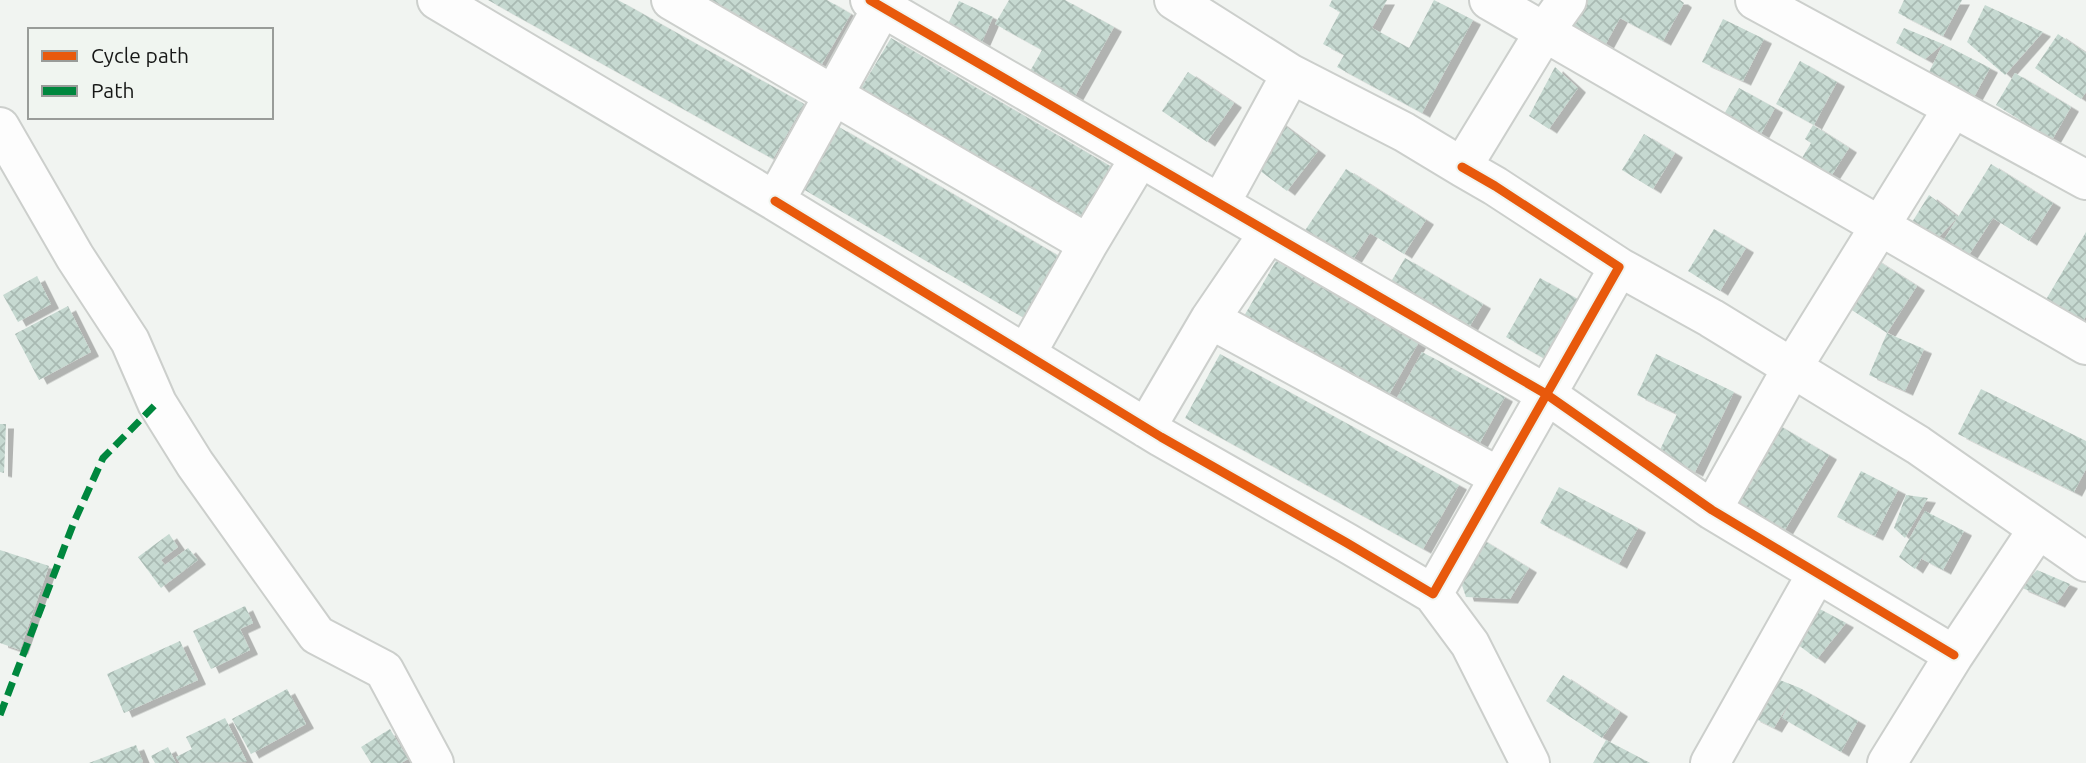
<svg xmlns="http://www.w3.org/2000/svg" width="2086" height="763" font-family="Ubuntu,sans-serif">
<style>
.building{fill:url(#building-cross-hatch);filter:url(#shadow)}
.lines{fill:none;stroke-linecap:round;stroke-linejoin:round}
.minor-casing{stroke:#cccfcc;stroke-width:42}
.minor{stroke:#fdfdfd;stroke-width:38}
.quiet{stroke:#00873e;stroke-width:7;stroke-dasharray:14 7;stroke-linecap:butt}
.cycleway-casing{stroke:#f0f5f0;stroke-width:13}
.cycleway{stroke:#e8590c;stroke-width:9}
</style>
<defs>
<pattern id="building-cross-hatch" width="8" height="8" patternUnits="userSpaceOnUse" patternTransform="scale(1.75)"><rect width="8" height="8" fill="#c6d9d1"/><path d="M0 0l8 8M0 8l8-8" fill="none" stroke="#a9bab3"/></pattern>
<filter id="shadow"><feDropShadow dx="8" dy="4.5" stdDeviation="0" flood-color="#0004"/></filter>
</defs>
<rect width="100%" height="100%" fill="#f1f4f1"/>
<path class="building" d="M488,0h130l186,104 -31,55z
M702,0h125l24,14 -32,55z
M1009,0h56l49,27 -40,71 -45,-25 13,-23 -47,-26z
M1332,0h55l-15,28 37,20 25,-48 39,20 -51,93 -85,-46 7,-12 -21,-11 17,-32 -11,-6z
M1576,0h104l4,3 -21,38 -43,-23 -18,33 -42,-23z
M1904,0h58l-19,36 -45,-23z
M959,1l34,16 -11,25 -35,-16z
M1985,5l58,27 -38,43 -38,-33z
M1723,19l41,20 -21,42 -41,-19z
M1904,28l39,16 -18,15 -29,-16z
M2058,34l28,19v39l-5,7 -46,-31z
M891,38l224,131 -34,58 -224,-132z
M1943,44l47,24 -16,29 -46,-23z
M1800,61l37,21 -23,43 -38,-21z
M1555,67l23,21 -29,41 -20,-13z
M1188,72l46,31 -27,39 -45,-31z
M2015,73l56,34 -19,33 -56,-35z
M1739,88l36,20 -19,35 -37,-20z
M1277,120l41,31 -31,40 -40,-30z
M1813,125l36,23 -21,33 -29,-18 12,-20 -6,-4z
M839,127l228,134 -36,61 -228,-133z
M1644,134l31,19 -22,36 -31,-19z
M1991,164l62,39 -24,38 -36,-23 -28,43 -25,-15 18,-29 -27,28 -22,-18 20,-32 29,22z
M1346,169l80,51 -22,34 -34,-21 -25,39 -47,-31z
M1714,229l32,19 -26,43 -32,-20z
M2086,232v84l-5,9 -37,-22z
M1867,254l50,32 -30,47 -49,-32z
M1405,258l78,46 -16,27 -78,-46z
M1276,261l143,81 -32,56 -143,-82z
M37,276l14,28 -33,18 -15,-27z
M1540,278l39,22 -34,59 -39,-22z
M68,306l23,46 -52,28 -24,-46z
M1887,333l37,16 -19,42 -36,-16z
M1422,352l83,45 -28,51 -83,-45z
M1220,354l239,131 -36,64 -238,-131z
M1656,354l78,38 -39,80 -37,-18 19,-40 -40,-19z
M1981,389l105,52v28l-12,23 -116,-58z
M1773,422l56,33 -47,80 -56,-33z
M0,424h6l-2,49 -4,-1z
M1861,471l37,19 -23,46 -38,-19z
M1559,487l79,41 -19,36 -79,-41z
M1906,495l22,3 -23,40 -11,-10z
M1925,511l39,20 -21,39 -21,-11 4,-8 -11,18 -16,-12z
M169,534l9,13 -17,13 4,5 23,-17 10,12 -37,28 -23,-31z
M1478,537l51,31 -19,31 -44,-2 -9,-26z
M0,550l49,16 -29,84 -20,-7z
M2037,570l33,14 -13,19 -37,-16z
M245,606l8,17 -13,6 10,21 -39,19 -18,-38z
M1814,606l32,17 -29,36 -28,-21z
M180,641l18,39 -74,33 -17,-39z
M1563,675l57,37 -18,26 -56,-37z
M1772,677l28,11 58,33 -17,31 -59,-34 8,-16 -16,26 -22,-11z
M287,689l19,35 -55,30 -19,-35z
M225,718l22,44 -67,1 -4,-6 16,-8 -6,-12z
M390,729l18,30 -7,4h-30l-10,-16z
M1606,740l44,23h-57z
M136,745l7,17 -4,1h-50z
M168,747l8,16h-21l-4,-7z"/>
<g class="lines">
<g class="minor-casing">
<path id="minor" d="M437,0l338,201 111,-201
M671,0l417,244
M870,0l676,394 166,116 242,145
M1174,0l117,74 113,58 58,35 83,-136 22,-31
M1489,0l597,345
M1755,0l331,180
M0,127l75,130 55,84 27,62 38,61 122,171 67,35 50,93
M775,201l386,236 186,106 86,51 186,-327 -124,-81 -33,-19
M1220,204l71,-130
M1619,267l92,51 207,127 168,117
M1210,319l289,158
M1026,354l62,-110 51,-85
M1146,428l64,-109 58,-85
M1712,510l80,-142 161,-260
M1433,594l37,50 60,119
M1710,763l107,-190
M1887,763l67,-108 84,-126"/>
</g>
<use href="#minor" class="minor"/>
<path class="quiet" d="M0,715l74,-193 29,-64 54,-55"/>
<g class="cycleway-casing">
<path id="cycleway" d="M870,0l676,394 166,116 242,145
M775,201l386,236 186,106 86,51 186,-327 -124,-81 -33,-19"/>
</g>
<use href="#cycleway" class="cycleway"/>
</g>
<rect x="28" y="28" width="245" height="91" fill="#f0f5f0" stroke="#999c99" stroke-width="2"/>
<rect x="42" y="51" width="35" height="10" fill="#e8590c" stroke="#999c99" stroke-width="2"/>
<text x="91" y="63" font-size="21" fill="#161716">Cycle path</text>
<rect x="42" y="86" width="35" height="10" fill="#00873e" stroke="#999c99" stroke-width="2"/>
<text x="91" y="98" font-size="21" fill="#161716">Path</text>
</svg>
